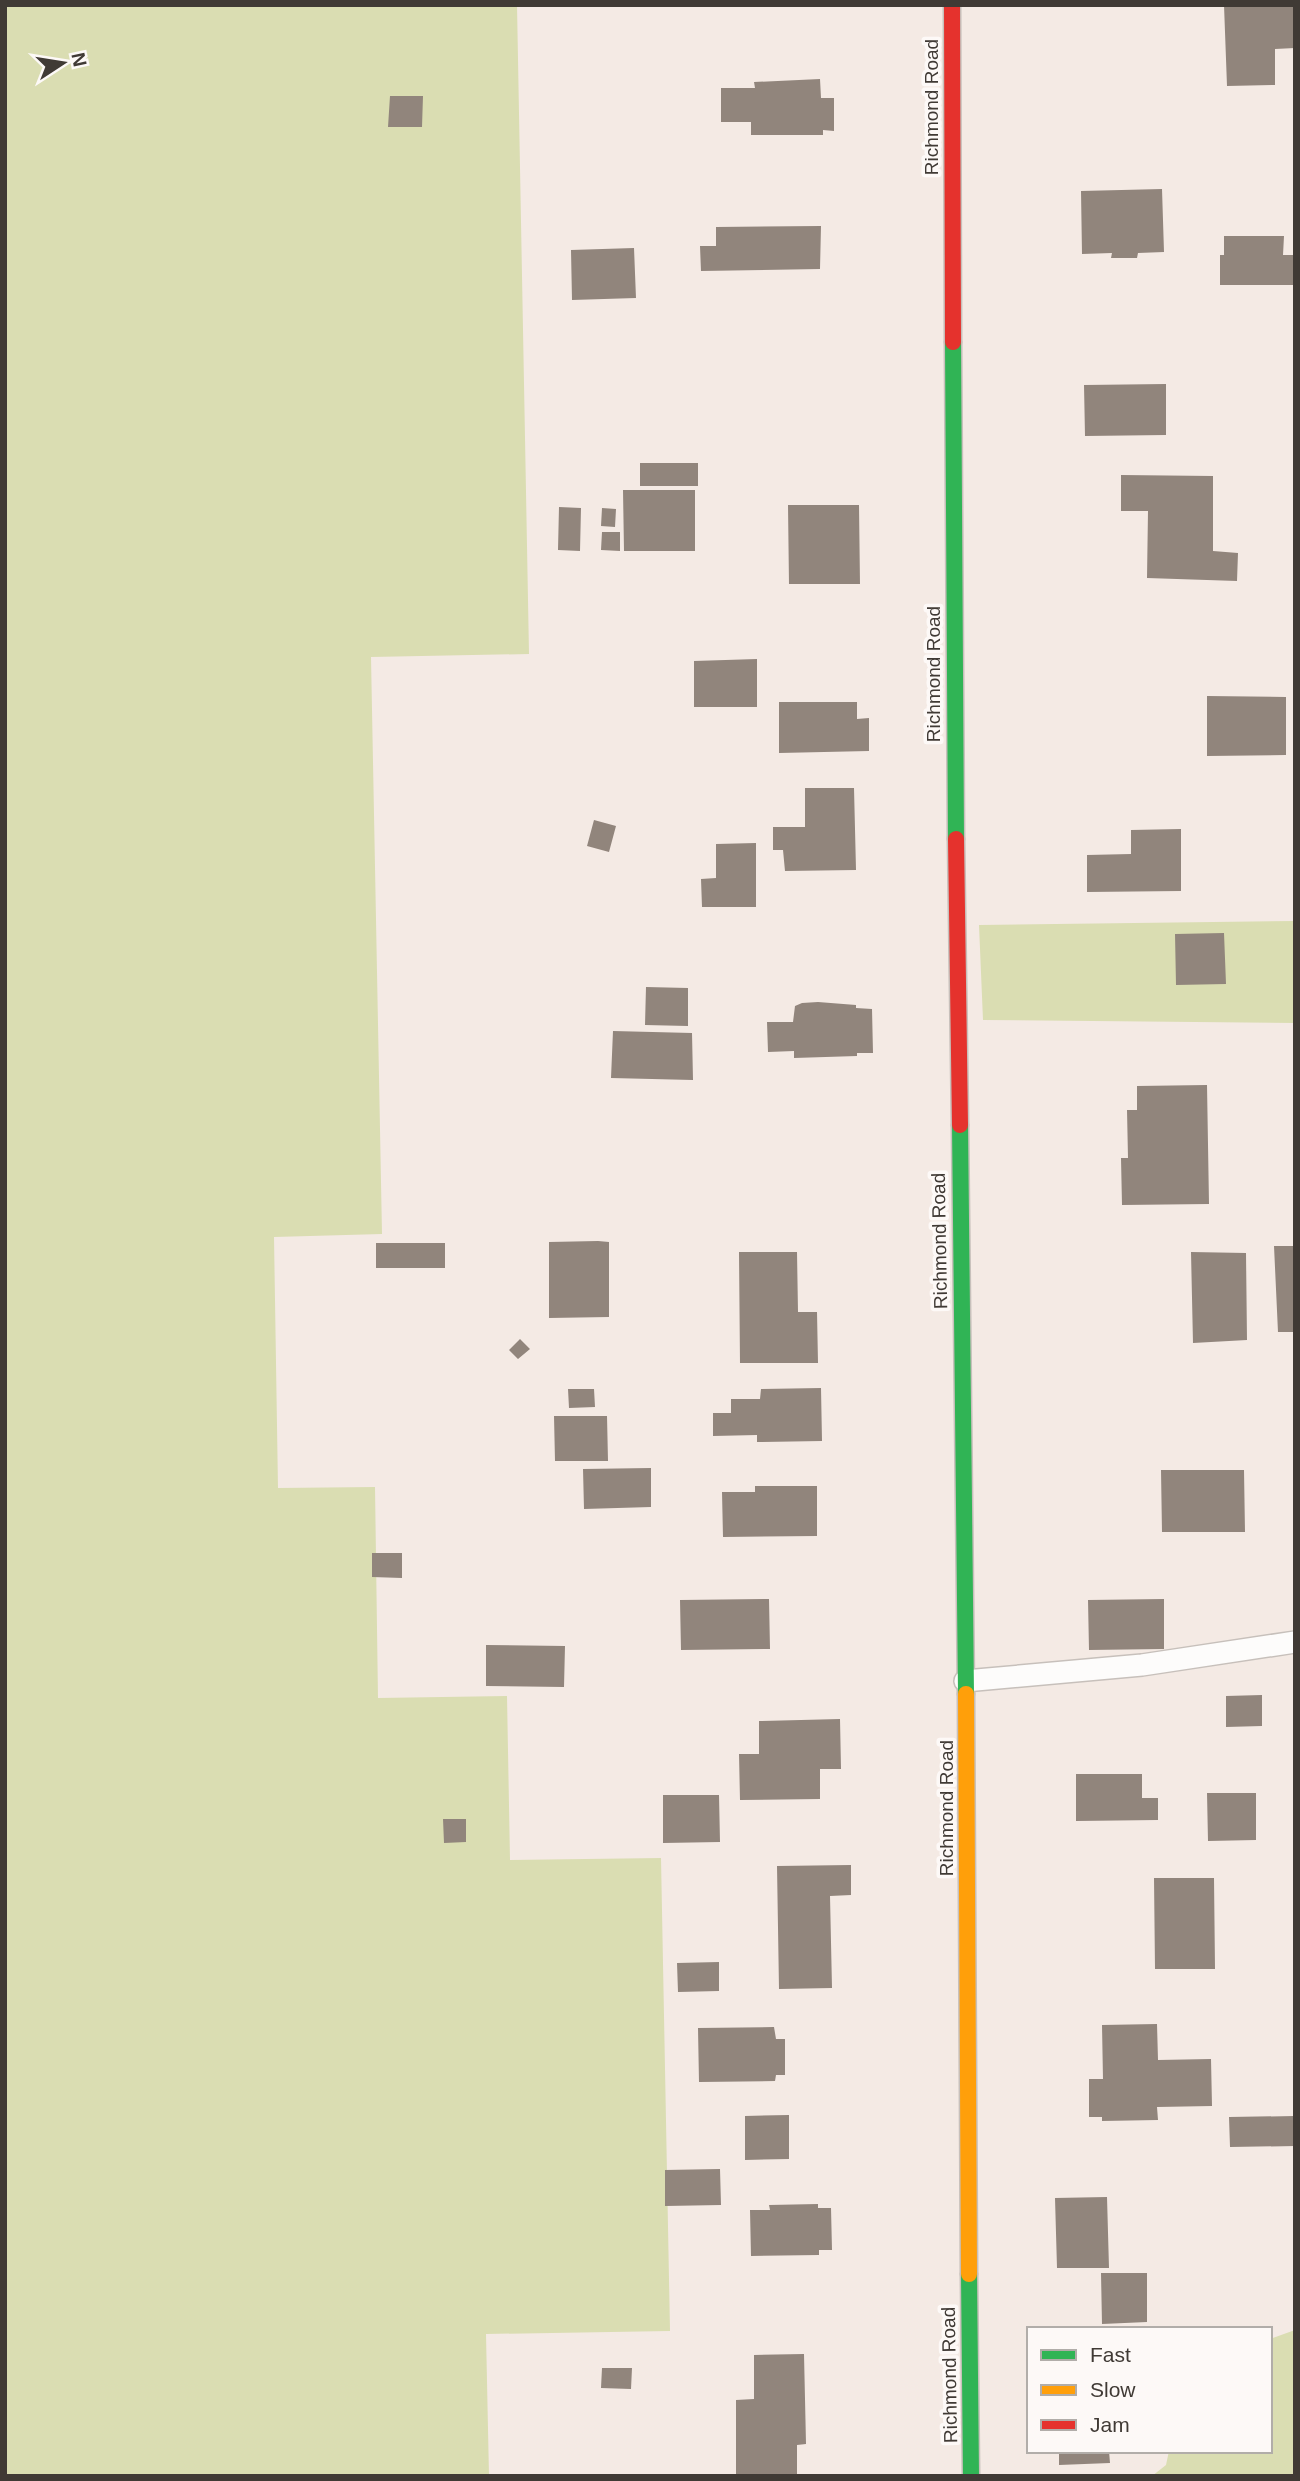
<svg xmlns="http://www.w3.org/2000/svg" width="1300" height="2481" font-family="Arial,sans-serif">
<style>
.green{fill:#daddb2}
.building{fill:#91857c}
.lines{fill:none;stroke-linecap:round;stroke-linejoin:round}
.lane-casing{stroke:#c7c0bb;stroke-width:24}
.fast-casing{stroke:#c7c0bb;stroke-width:19}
.slow-casing{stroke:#c7c0bb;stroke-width:19}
.jam-casing{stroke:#c7c0bb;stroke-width:19}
.lane{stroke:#fdfcfb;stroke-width:21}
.fast{stroke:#30b455;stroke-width:16}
.slow{stroke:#ff9f0a;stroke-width:16}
.jam{stroke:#e5322d;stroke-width:16}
.labels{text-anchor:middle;stroke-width:7;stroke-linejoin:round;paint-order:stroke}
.street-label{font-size:19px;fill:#403a35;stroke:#fdf9f7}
</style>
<rect width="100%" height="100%" fill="#f4eae4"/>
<path class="green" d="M5,5h512l12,649 -158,3 11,577 -108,3 4,251 97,-1 3,211 129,-2 3,164 151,-2 9,473 -184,3 3,142h-484z
M1295,921v102l-312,-3 -4,-95z
M1295,2330v146h-143l14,-11 3,-14h101v-112z"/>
<path class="building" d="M1224,5h71v43l-20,1v36l-48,1z
M820,79l1,19h13v33l-11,-1v5h-72v-13h-30v-34h34l-1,-6z
M390,96h33l-1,31h-34z
M1162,189l2,63 -26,1 -1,5h-26l1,-5 -30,1 -1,-63z
M821,226l-1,43 -119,2 -1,-25h16v-19z
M1224,236h60l-1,19h12v30h-75v-30h4z
M634,248l2,50 -64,2 -1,-50z
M1166,384v51l-81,1 -1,-51z
M640,463h58v23h-58z
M1121,475l92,1v75l25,2 -1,28 -90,-3 1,-67h-27z
M623,490h72v61h-71z
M788,505h71l1,79h-71z
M559,507l22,1 -1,43 -22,-1z
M602,508l14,1 -1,18 -14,-1z
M602,532h18v19l-19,-1z
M757,659v48h-63v-46z
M1207,696l79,1v58l-79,1z
M779,702h78v17l12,-1v33l-90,2z
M805,788h49l2,82 -71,1 -2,-21h-10v-23h32z
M594,820l22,6 -7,26 -22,-6z
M1181,829v62l-94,1v-37l44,-1v-24z
M756,843v64h-54l-1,-28 15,-1v-34z
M1224,933l2,51 -50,1 -1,-51z
M646,987l42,1v38l-43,-1z
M818,1002l38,3v3l16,1 1,44h-16v3l-63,2v-7l-26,1 -1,-30h26l2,-16 7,-3z
M613,1031l79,2 1,47 -82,-2z
M1207,1085l2,119 -87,1 -1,-47h7l-1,-48h10v-24z
M598,1241l11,1v75l-60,1v-76z
M376,1243h69v25h-69z
M1274,1246h21v86h-17z
M739,1252h58l1,60h19l1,51h-78z
M1191,1252l55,1 1,87 -54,3z
M520,1339l10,10 -12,10 -9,-9z
M821,1388l1,53 -65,1v-7l-44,1v-23h18v-14h29l1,-10z
M568,1389h26l1,18 -26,1z
M554,1416h53l1,45h-53z
M651,1468v39l-67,2 -1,-40z
M1161,1470h83l1,62h-83z
M755,1486h62v50l-94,1 -1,-45h33z
M372,1553h30v25l-30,-1z
M769,1599l1,50 -89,1 -1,-50z
M1164,1599v50l-75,1 -1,-50z
M486,1645l79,1 -1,41 -78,-1z
M1262,1695v31l-36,1v-31z
M840,1719l1,50h-21v30l-80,1 -1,-46h20v-33z
M1076,1774h66v24h16v22l-82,1z
M1207,1793h49v47l-48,1z
M663,1795h56l1,47 -57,1z
M443,1819h23v23l-22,1z
M851,1865v30l-21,1 2,92 -53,1 -2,-123z
M1154,1878h60l1,91h-60z
M719,1962v29l-41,1 -1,-29z
M1157,2024l1,36 53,-1 1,47 -55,1 1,13 -56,1v-4h-13v-38h14l-1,-54z
M774,2027l2,12h9v36h-9l-1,6 -76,1 -1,-54z
M789,2115v44l-44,1v-44z
M1295,2116v30l-65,1 -1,-30z
M720,2169l1,36 -56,1v-36z
M1107,2197l2,71h-52l-2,-70z
M818,2204v4h13l1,42h-13v5l-68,1 -1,-46h20l-1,-5z
M1101,2273h46v49l-45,2z
M804,2354l2,90 -9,1v31h-61v-76l18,-1v-44z
M602,2368h30l-1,21 -30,-1z
M1059,2451h50l1,12 -51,2z"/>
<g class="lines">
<g class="lane-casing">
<path id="lane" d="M965,1681l177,-16 153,-23"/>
</g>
<g class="fast-casing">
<path id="fast" d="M953,342l3,497
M960,1125l6,569
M969,2274l2,202"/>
</g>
<g class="slow-casing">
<path id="slow" d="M966,1694l3,580"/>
</g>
<g class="jam-casing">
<path id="jam" d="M952,5l1,337
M956,839l4,286"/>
</g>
<use href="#lane" class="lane"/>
<use href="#fast" class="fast"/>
<use href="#slow" class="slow"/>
<use href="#jam" class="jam"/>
</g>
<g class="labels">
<g class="street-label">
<text transform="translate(931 107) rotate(-90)" y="7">Richmond Road</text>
<text transform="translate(933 674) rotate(-90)" y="7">Richmond Road</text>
<text transform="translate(939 1241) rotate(-91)" y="7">Richmond Road</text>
<text transform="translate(946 1808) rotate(-90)" y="7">Richmond Road</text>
<text transform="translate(949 2375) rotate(-91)" y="7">Richmond Road</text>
</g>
</g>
<rect width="1300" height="2481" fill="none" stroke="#403a35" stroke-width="14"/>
<rect x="1027" y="2327" width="245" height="126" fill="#fdf9f7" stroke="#b1ada9" stroke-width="2"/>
<rect x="1041" y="2350" width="35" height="10" fill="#30b455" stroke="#b1ada9" stroke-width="2"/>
<text x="1090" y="2362" font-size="21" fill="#403a35">Fast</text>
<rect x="1041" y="2385" width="35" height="10" fill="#ff9f0a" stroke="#b1ada9" stroke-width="2"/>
<text x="1090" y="2397" font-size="21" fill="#403a35">Slow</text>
<rect x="1041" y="2420" width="35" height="10" fill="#e5322d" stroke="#b1ada9" stroke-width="2"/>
<text x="1090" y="2432" font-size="21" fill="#403a35">Jam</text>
<g transform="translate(63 63) rotate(78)" stroke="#fdf9f7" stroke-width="5" paint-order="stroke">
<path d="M0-5L12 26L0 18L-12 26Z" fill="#403a35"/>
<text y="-10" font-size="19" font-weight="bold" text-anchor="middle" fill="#403a35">N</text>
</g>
</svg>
